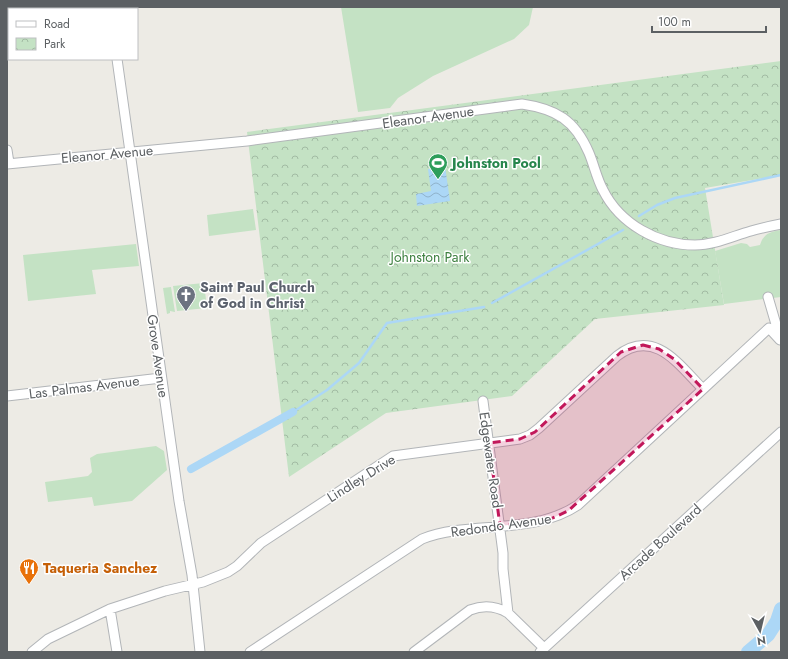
<svg xmlns="http://www.w3.org/2000/svg" width="788" height="659" font-family="Jost,sans-serif">
<style>
.grass{fill:#c4e2c4}
.park{fill:url(#park-crowns)}
.water{fill:url(#water-waves)}
.lines{fill:none;stroke-linecap:round;stroke-linejoin:round}
.stream{stroke:#acd7f6;stroke-width:2.5}
.canal{stroke:#acd7f6;stroke-width:8}
.river{stroke:#acd7f6;stroke-width:14}
.minor-casing{stroke:#b2b5b8;stroke-width:11}
.minor{stroke:#fff;stroke-width:9}
.marked{fill:#c2185b;fill-opacity:0.2;stroke:#c2185b;stroke-width:3;stroke-dasharray:8 5;stroke-linejoin:round}
.labels{text-anchor:middle;stroke-width:3;stroke-linejoin:round;paint-order:stroke}
.street-label{font-size:14px;fill:#5c6063;stroke:#fff}
.leisure-label{font-size:14px;font-weight:bold;fill:#27864d;stroke:#fff;text-anchor:start}
.park-label{font-size:14px;fill:#3e8040;stroke:#fff}
.worship-label{font-size:14px;font-weight:bold;fill:#5b616d;stroke:#fff;text-anchor:start}
.food-label{font-size:14px;font-weight:bold;fill:#c56008;stroke:#fff;text-anchor:start}
</style>
<defs>
<pattern id="park-crowns" width="20" height="18" patternUnits="userSpaceOnUse"><rect width="20" height="18" fill="#c4e2c4"/><path d="M2 6a3 3 0 1 1 6 0M12 15a3 3 0 1 1 6 0" fill="none" stroke="#a2bba3"/></pattern>
<pattern id="water-waves" width="16" height="10" patternUnits="userSpaceOnUse"><rect width="16" height="10" fill="#acd7f6"/><path d="M0 5q4-4 8 0t8 0" fill="none" stroke="#8fb2cb"/></pattern>
</defs>
<rect width="100%" height="100%" fill="#edebe5"/>
<path class="grass" d="M341,7h192l-4,18 -15,14 -81,37 -35,22 -8,10 -32,4z
M253,209l3,21 -47,6 -2,-21z
M781,230v67l-57,7 -9,-53 26,-8 6,1 3,3 10,-2c4,-12 10,-13 21,-15z
M136,244l3,22 -47,4 4,24 -68,7 -5,-46z
M204,283l3,25 -30,3 -4,-25z
M171,287l4,25 -5,-1v2l-3,1 -4,-26z
M156,446l8,5 3,19 -35,31 -38,5 -2,-9 -44,5 -3,-20 43,-6 4,-4 -2,-14 7,-4z"/>
<path class="park" d="M781,61v114l-76,13 19,117 -129,14 -83,77 -126,17 -97,64 -42,-345z"/>
<path class="water" d="M445,166l5,35 -33,5 -1,-12 15,-3 -3,-22z"/>
<g class="lines">
<path class="stream" d="M639,216l18,-11 18,-7 106,-23
M492,303l131,-73
M293,412l34,-22 32,-27 28,-40 97,-16"/>
<path class="canal" d="M191,469l102,-57"/>
<path class="river" d="M748,652l20,-17 9,-14 4,-12"/>
<g class="minor-casing">
<path id="minor" d="M110,7v2
M117,59l62,442 13,74 8,77
M7,150l2,13
M7,164l240,-23 275,-37c34,5 53,16 67,49 5,12 8,26 14,37 17,34 55,55 92,55 20,0 38,-9 56,-14 10,-3 20,-5 30,-7
M768,297l12,41
M7,396l154,-18
M483,401l20,152v16l5,44 36,35
M110,609l7,43
M32,652l16,-13 62,-30 55,-18 38,-9 25,-10 9,-6 24,-23 132,-87 127,-17 10,-4 9,-7 78,-72c37,-29 62,9 86,33
M250,652l172,-113c48,-19 110,-3 156,-34l191,-177 11,12
M414,652l56,-42c13,-5 26,-4 38,3
M540,652l241,-220"/>
</g>
<use href="#minor" class="minor"/>
</g>
<path class="marked" d="M643,345l16,4 15,10 29,30 -135,122 -20,9 -48,6 -11,-83 31,-4 15,-7 86,-80z"/>
<defs>
<g id="stadium-pin" transform="scale(1)"><path d="M0 17L-7.5 6A9.5 9.5 0 1 1 7.5 6Z" fill="#2e9e5b" stroke="#fff"/><path d="M0-5a6.5 5 0 1 0 0 10a6.5 5 0 1 0 0-10ZM-3.5-1.8h7v3.6h-7Z" fill="#fff"/></g>
<g id="church-pin" transform="scale(1)"><path d="M0 17L-7.5 6A9.5 9.5 0 1 1 7.5 6Z" fill="#6b7280" stroke="#fff"/><path d="M-1.2-6h2.4v3.5h3.3v2.4h-3.3V6h-2.4V-.1h-3.3v-2.4h3.3Z" fill="#fff"/></g>
<g id="restaurant-pin" transform="scale(1)"><path d="M0 17L-7.5 6A9.5 9.5 0 1 1 7.5 6Z" fill="#e8710a" stroke="#fff"/><path d="M-5-6h1v4h1v-4h1v4h1v-4h1v5L-1.5 .5V6h-2V.5L-5-1ZM5-6V6H3V1.5H1.5Q1.5-4 5-6Z" fill="#fff"/></g>
</defs>
<g fill-rule="evenodd">
<use href="#stadium-pin" x="438" y="163"/>
<use href="#church-pin" x="186" y="295"/>
<use href="#restaurant-pin" x="29" y="568"/>
</g>
<g class="labels">
<g class="street-label">
<text transform="translate(428 117) rotate(-8)" y="5">Eleanor Avenue</text>
<text transform="translate(107 154) rotate(-5)" y="5">Eleanor Avenue</text>
<text transform="translate(158 356) rotate(82)" y="5">Grove Avenue</text>
<text transform="translate(84 387) rotate(-7)" y="5">Las Palmas Avenue</text>
<text transform="translate(491 460) rotate(82)" y="5">Edgewater Road</text>
<text transform="translate(361 478) rotate(-32)" y="5">Lindley Drive</text>
<text transform="translate(501 525) rotate(-8)" y="5">Redondo Avenue</text>
<text transform="translate(660 542) rotate(-42)" y="5">Arcade Boulevard</text>
</g>
<g class="leisure-label">
<text x="452" y="168">Johnston Pool</text>
</g>
<g class="park-label">
<text x="430" y="262">Johnston Park</text>
</g>
<g class="worship-label">
<text x="200" y="292">Saint Paul Church<tspan x="200" dy="16">of God in Christ</tspan></text>
</g>
<g class="food-label">
<text x="43" y="573">Taqueria Sanchez</text>
</g>
</g>
<rect width="788" height="659" fill="none" stroke="#5c6063" stroke-width="16"/>
<rect x="8" y="8" width="130" height="52" fill="#ffffff" stroke="#bebfc1"/>
<rect x="16" y="21" width="20" height="6" fill="#ffffff" stroke="#bebfc1"/>
<text x="44" y="28" font-size="12" fill="#5c6063">Road</text>
<rect x="16" y="38" width="20" height="12" fill="url(#park-crowns)" stroke="#bebfc1"/>
<text x="44" y="48" font-size="12" fill="#5c6063">Park</text>
<g transform="translate(760 631) rotate(172)" stroke="#ffffff" stroke-width="3" paint-order="stroke">
<path d="M0-3L7 15L0 10L-7 15Z" fill="#5c6063"/>
<text y="-6" font-size="11" font-weight="bold" text-anchor="middle" fill="#5c6063">N</text>
</g>
<path d="M652 26v6h114v-6" fill="none" stroke="#5c6063" stroke-width="2"/>
<text x="658" y="26" font-size="12" fill="#5c6063" stroke="#ffffff" stroke-width="3" paint-order="stroke">100 m</text>
</svg>
